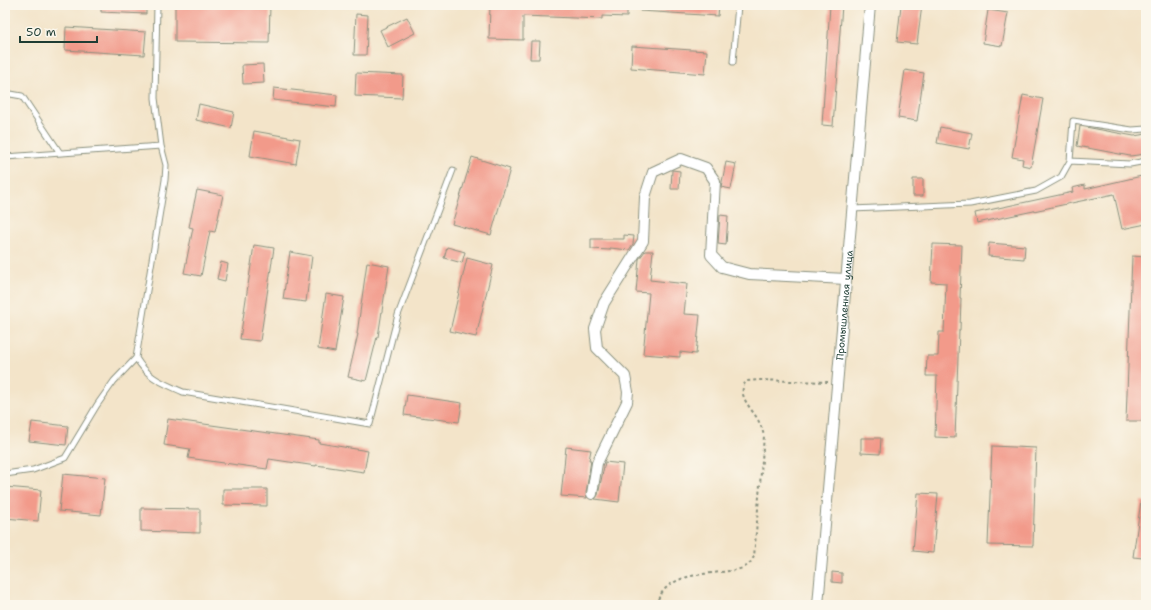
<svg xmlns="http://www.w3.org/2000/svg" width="1151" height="610" font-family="'Shantell Sans',sans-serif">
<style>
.building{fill:#f29a8a}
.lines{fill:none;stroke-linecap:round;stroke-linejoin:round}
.lane-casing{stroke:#89907e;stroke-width:7}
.street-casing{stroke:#89907e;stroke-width:12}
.path{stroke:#89907e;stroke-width:2;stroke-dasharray:3 3;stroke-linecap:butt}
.lane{stroke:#fff;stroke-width:5}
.street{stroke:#fff;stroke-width:10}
.labels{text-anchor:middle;stroke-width:3.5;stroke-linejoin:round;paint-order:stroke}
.street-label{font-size:10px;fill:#1f3d34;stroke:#fbf7ec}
</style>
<rect width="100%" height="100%" fill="#fbf7ec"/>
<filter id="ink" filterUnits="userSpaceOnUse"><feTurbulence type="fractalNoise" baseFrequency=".025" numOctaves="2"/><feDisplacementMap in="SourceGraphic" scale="8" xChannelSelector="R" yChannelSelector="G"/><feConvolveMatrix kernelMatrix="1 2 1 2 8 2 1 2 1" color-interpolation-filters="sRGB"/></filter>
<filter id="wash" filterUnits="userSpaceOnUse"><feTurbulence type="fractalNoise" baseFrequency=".012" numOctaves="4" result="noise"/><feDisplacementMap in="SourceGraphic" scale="16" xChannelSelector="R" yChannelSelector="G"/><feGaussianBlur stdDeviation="0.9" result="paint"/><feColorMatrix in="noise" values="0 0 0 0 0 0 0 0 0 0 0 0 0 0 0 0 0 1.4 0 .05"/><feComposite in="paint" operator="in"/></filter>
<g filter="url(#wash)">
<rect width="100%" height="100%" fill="#f3e4c9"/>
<g id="blocks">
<path class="building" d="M101,5h45v9l-45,-2z
M175,5h95l-1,38 -94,-1z
M490,5h68l38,2v-2h31v12l-25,-1v3l-79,-3v24l-34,-1z
M640,5l79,1 -1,10 -78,-5z
M830,5h12l-9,121 -11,-1z
M901,5h21l-5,39 -20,-2z
M988,10l20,3 -6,33 -19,-3z
M356,14l12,1 -2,40h-12z
M407,17l8,16 -27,14 -8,-17z
M66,27l80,5 -2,23 -79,-5z
M531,41h9l-1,18h-9z
M632,46l75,5 -2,23 -74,-6z
M263,64l1,19 -21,1 -1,-19z
M905,70l19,3 -7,48 -19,-3z
M356,73l47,2 -1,23 -47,-2z
M274,88l63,7 -1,12 -63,-7z
M1023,95l20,4 -12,68 -9,-2 1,-6 -11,-2z
M199,104l35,8 -3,16 -35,-8z
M1080,126l54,10 12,-2v20l-16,2 -53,-10z
M940,127l32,6 -3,16 -32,-6z
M254,131l46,8 -4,25 -46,-8z
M472,157l38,12 -19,66 -39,-11z
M726,162l10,2 -5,25 -10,-2z
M672,170l8,1 -1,18h-8z
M1146,175v49l-24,5 -8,-35 -137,29 -2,-10 98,-21 -1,-4 13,-3v4z
M913,179h10v17h-10z
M197,190l26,5 -8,37 -5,-1 -9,45 -17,-3 9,-45 -4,-1z
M720,215l8,1 -2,29 -8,-1z
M624,235l10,1 -1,8 -4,6 -19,-2v2l-19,-1v-10h33z
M989,243l36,3 -1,13 -36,-3z
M933,244l29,1 -2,53h1l-1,32h-1l-4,108 -20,-1 2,-61h-11l1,-20h11l1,-24h5l2,-49 -15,-1z
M254,245l20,3 -14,93 -20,-2z
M447,247l18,5 -3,11 -18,-5z
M645,251h8l-3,29 37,4 -3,30 16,1 -4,39 -16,-2v5l-37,-3 6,-61 -13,-1 3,-33z
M290,252l22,4 -6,46 -23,-3z
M1132,256l14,1v164h-20z
M467,258l26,7 -17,72 -26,-6z
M221,262l7,2 -3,17 -8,-2z
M367,262l22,4 -11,71h-1l-11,44 -18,-4 10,-43h-1z
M326,294l18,3 -9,55 -17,-3z
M407,395l55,8 -3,19 -55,-7z
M168,419l151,21v3l49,8 -4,21 -48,-7v1l-47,-7 -2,10 -79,-11 2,-9 -26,-4z
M32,422l36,4 -2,19 -37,-4z
M861,438h20l-1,16 -19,-1z
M992,446l44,2 -3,98 -45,-1z
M566,447l25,3 -2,10h2l-5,33 1,5 -26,-2z
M605,462l18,2 -4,38 -24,-3 3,-4z
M63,474l42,4 -4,37 -42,-4z
M5,487l36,3 -3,31 -33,-3z
M223,489h44v17l-44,-1z
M918,493l20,1 -5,59 -20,-2z
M1141,501l5,1v37l-3,19 -10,-1z
M141,508l59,1v24l-59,-2z
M832,572l10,1v10l-10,-1z"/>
</g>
</g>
<g filter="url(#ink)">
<use href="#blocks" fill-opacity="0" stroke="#89907e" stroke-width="1"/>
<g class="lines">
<g class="lane-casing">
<path id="lane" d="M157,5l-2,93 6,48 5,19 -1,15 -29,178c13,21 25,24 47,34l187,32 28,-109 55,-145
M733,62l5,-57
M5,93l17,3 38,57
M5,157l156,-11
M1070,161l3,-40 59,9 14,-1
M852,209l118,-5 66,-13 25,-14 9,-16 60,3 16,-3
M5,474l28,-4 32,-12 32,-53 17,-24 22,-23"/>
</g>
<g class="street-casing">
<g id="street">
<path d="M592,494l5,-31 30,-61 1,-10 -3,-16 -28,-28 -2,-19 9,-26 39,-62 2,-44 8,-25 28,-13 25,9 9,13 -4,74 11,12 27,7 97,5"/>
<path id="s1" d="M818,605l52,-600"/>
</g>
</g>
<path class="path" d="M656,605c9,-32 46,-30 73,-34 6,-1 15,-2 20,-7 2,-2 3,-5 5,-7l10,-121c-1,-4 -2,-8 -4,-12 -6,-15 -25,-27 -14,-43l12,-1 70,2"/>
<use href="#lane" class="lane"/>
<use href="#street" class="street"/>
</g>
</g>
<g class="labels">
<g class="street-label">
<text dy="4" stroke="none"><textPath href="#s1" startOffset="301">Промышленная улица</textPath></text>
</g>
</g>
<rect width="1151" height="610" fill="none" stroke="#fbf7ec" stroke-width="20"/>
<path d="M20 36v6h77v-6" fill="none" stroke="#1f3d34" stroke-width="2"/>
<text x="26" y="36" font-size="12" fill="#1f3d34" stroke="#fbf7ec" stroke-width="3" paint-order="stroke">50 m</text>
</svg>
